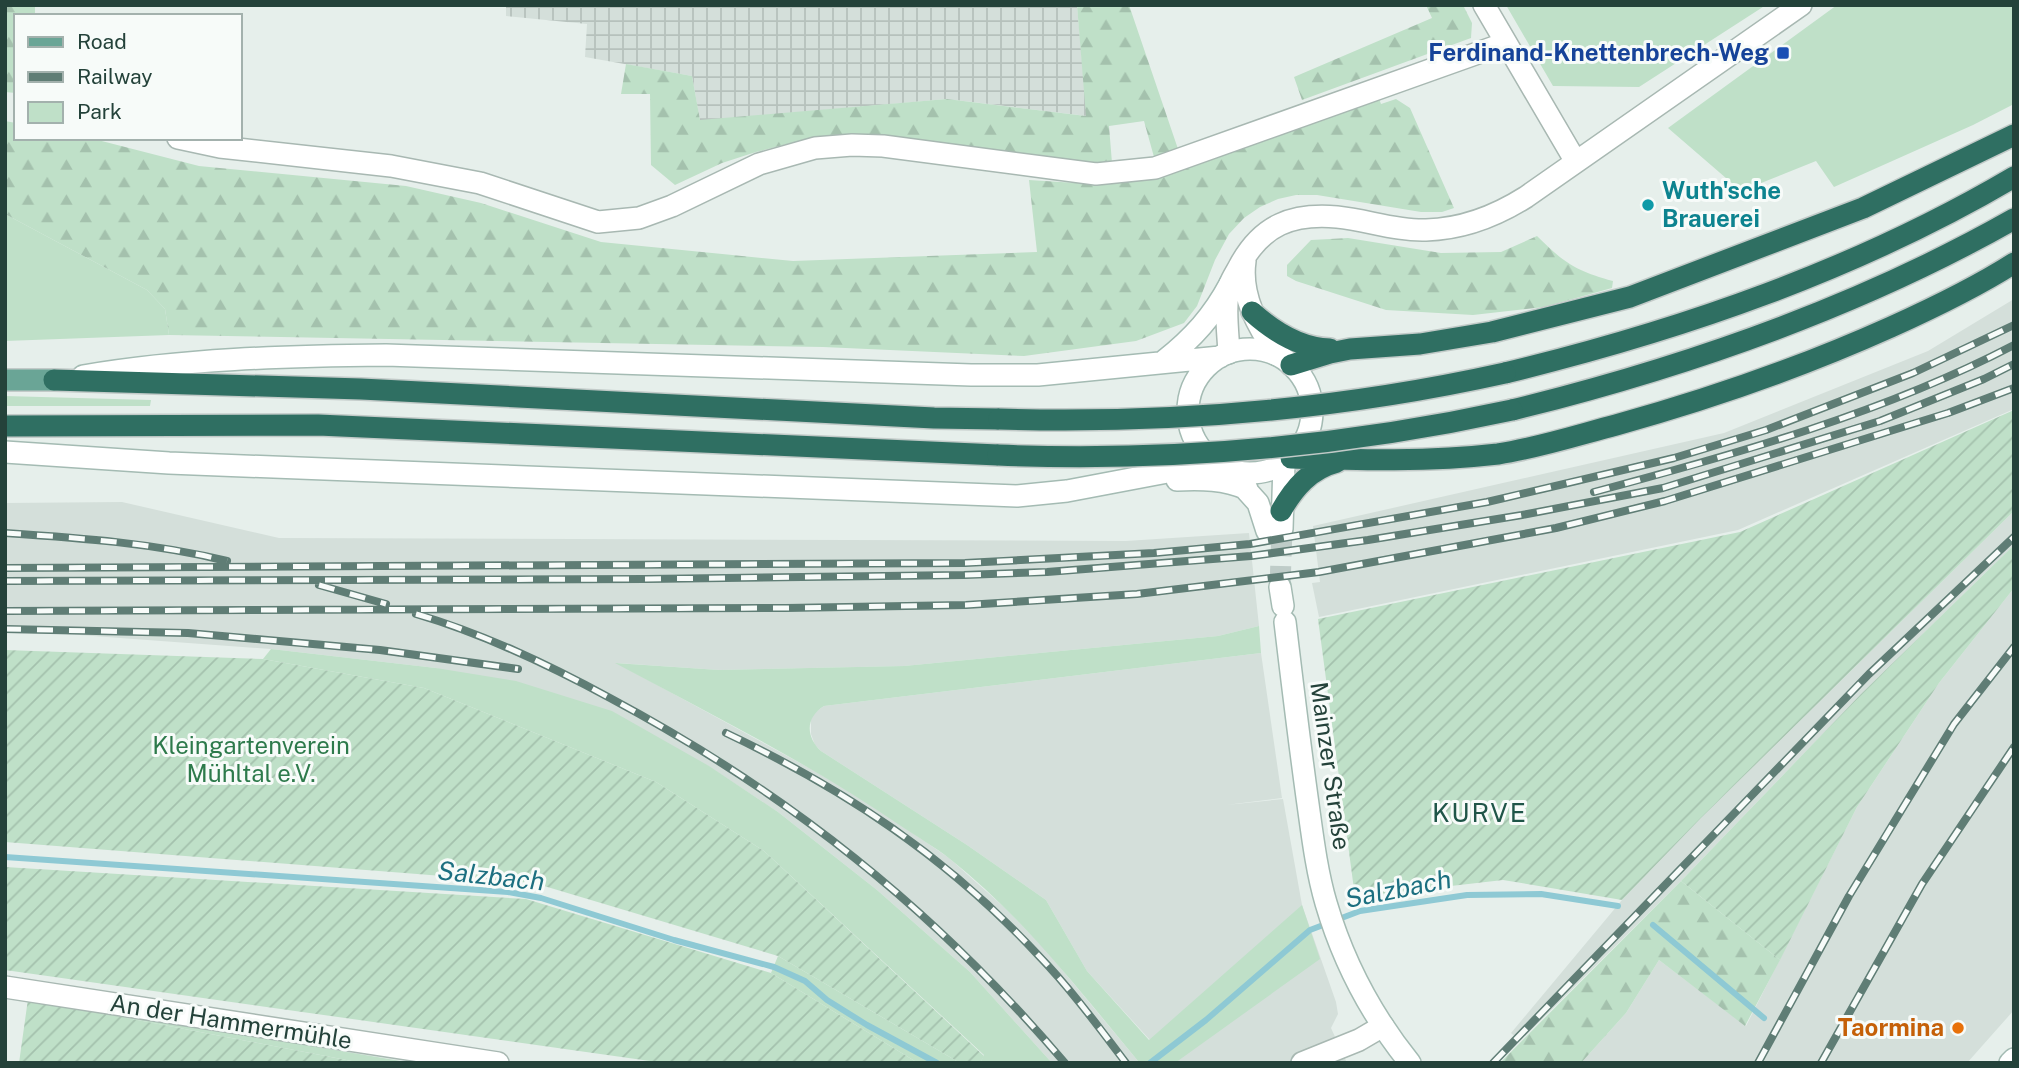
<svg xmlns="http://www.w3.org/2000/svg" width="2019" height="1068" font-family="'Public Sans',sans-serif">
<style>
.built{fill:#d4dfda}
.industrial{fill:url(#industrial-grid)}
.green{fill:#bfe0c8}
.forest{fill:url(#forest-firs)}
.garden{fill:url(#garden-furrows)}
.lines{fill:none;stroke-linecap:round;stroke-linejoin:round}
.stream{stroke:#8ec9d4;stroke-width:6}
.secondary-tunnel{stroke:#bfccc8;stroke-width:21;stroke-dasharray:21 10;stroke-linecap:butt}
.minor-casing{stroke:#a8b8b2;stroke-width:24}
.secondary-casing{stroke:#a4bbb3;stroke-width:24}
.primary-casing{stroke:#c2cac8;stroke-width:24}
.motorway-casing{stroke:#c2cac8;stroke-width:24}
.minor{stroke:#fff;stroke-width:21}
.secondary{stroke:#fff;stroke-width:21}
.primary{stroke:#6aa596;stroke-width:21}
.motorway{stroke:#2f6f62;stroke-width:21}
.rail-casing{stroke:#5f7d75;stroke-width:8}
.rail{stroke:#f7fbf9;stroke-width:5;stroke-dasharray:16;stroke-linecap:butt}
.motorway-bridge-casing{stroke:#c2cac8;stroke-width:24;stroke-linecap:butt}
.motorway-bridge{stroke:#2f6f62;stroke-width:21}
.transit-dot{fill:#1a4fb4;stroke:#f7fbf9;stroke-width:2.5}
.culture-dot{fill:#0f9aa8;stroke:#f7fbf9;stroke-width:2.5}
.food-dot{fill:#e8710a;stroke:#f7fbf9;stroke-width:2.5}
.labels{text-anchor:middle;stroke-width:6;stroke-linejoin:round;paint-order:stroke}
.transit-label{font-size:24px;font-weight:bold;fill:#164399;stroke:#f7fbf9;text-anchor:end}
.culture-label{font-size:24px;font-weight:bold;fill:#0d838f;stroke:#f7fbf9;text-anchor:start}
.park-label{font-size:24px;fill:#2d7a4b;stroke:#f7fbf9}
.street-label{font-size:24px;fill:#24423a;stroke:#f7fbf9}
.food-label{font-size:24px;font-weight:bold;fill:#c56008;stroke:#f7fbf9;text-anchor:end}
.neighbourhood-label{font-size:26px;letter-spacing:2px;fill:#1f5548;stroke:#f7fbf9}
.water-label{font-size:26px;font-style:italic;fill:#1c6f80;stroke:#f7fbf9}
</style>
<defs>
<pattern id="industrial-grid" width="8" height="8" patternUnits="userSpaceOnUse" patternTransform="scale(1.75)"><rect width="8" height="8" fill="#d4dfda"/><path d="M0 4h8M4 0v8" fill="none" stroke="#b6c1bc"/></pattern>
<pattern id="forest-firs" width="22" height="20" patternUnits="userSpaceOnUse" patternTransform="scale(1.75)"><rect width="22" height="20" fill="#bfe0c8"/><path d="M5 1l3.5 6h-7zM16 11l3.5 6h-7z" fill="#a4c1ad"/></pattern>
<pattern id="garden-furrows" width="10" height="10" patternUnits="userSpaceOnUse" patternTransform="scale(1.75)"><rect width="10" height="10" fill="#bfe0c8"/><path d="M-1 1l2-2M0 10L10 0M9 11l2-2" fill="none" stroke="#a4c1ad"/></pattern>
</defs>
<rect width="100%" height="100%" fill="#e6efeb"/>
<path class="built" d="M2014,299v110l-276,121 -419,87 -7,-34 8,-1 -7,-56 411,-93 204,-82z
M122,502l157,36 847,3 123,-8 10,93 -41,10 -314,30 -185,4 -102,-7 194,106 55,32 83,57 56,50 39,40 94,113 -86,2 -82,-91 -93,-82 -99,-78 -70,-46 -272,-98 -165,-19 -205,-15 -61,-1v-130z
M2014,511v34l-153,149 -180,187 -161,160 -9,-8 111,-133 79,-82z
M2014,588v422l-47,53h-386l45,-50 33,-53 87,66 111,-219 82,-124z
M1261,653l21,145 -56,7 57,-6 19,106 34,97 2,12 -7,14 16,35h-176l-84,-92 -41,-71 -79,-55 -146,-94 -6,-6 -4,-11v-15l3,-6 10,-7z"/>
<path class="industrial" d="M506,5h571l10,111 -140,-17 -247,22 -8,-45 -107,-19 2,-33 -81,-8z"/>
<path class="green" d="M1506,5h260l-127,82 -86,-1z
M1837,5h177v99l-41,21 -139,62 -18,-26 -75,30 -73,-63z
M5,214l142,76 18,19 4,26 -164,6z
M5,396l146,4 -1,6h-145z
M1259,626l2,27 -437,53c-18,11 -19,30 -3,45l146,94 79,55 41,71 62,69 153,-135 18,54 -145,104 -37,-2c-59,-71 -116,-145 -188,-202 -15,-12 -33,-22 -49,-33 -90,-62 -189,-111 -286,-163l104,7 185,-4 314,-30z
M271,649l165,19 80,13 96,30 97,55 69,46 99,78 93,82 82,91h-72l4,-8 -220,-204 -108,-69 -232,-94 -161,-29z
M778,956l182,107h-42l-147,-90z
M28,999l385,64h-51z"/>
<path class="forest" d="M5,5h30v11h-19v77l-11,-1z
M1077,5h52l49,144 -24,8 -10,-36 -35,5 3,37 -18,1 -228,-30 -52,3 -58,15 -34,11 -47,22 -24,-20 -1,-71h-29l5,-30 66,12 8,44 247,-21 139,17z
M1426,5h37l9,18 -1,15 -169,62 -8,-23 138,-59z
M1378,96l3,8 15,-5 14,9 44,100 -12,4h-21l-104,-17h-21l-18,4 -18,8 -16,11 -15,16 -14,26 -18,46 -13,17 -48,18 -112,15 -201,-9 -654,-12 -4,-26 -18,-19 -142,-76v-93l11,2v15h74l109,28 207,20 75,17 120,39 192,19 244,-9 -8,-72 63,4 65,-5z
M1537,236c27,27 39,35 76,45l-1,7 -68,19 -71,8 -87,-5 -90,-29 -9,-5v-11l24,-25 37,-2 93,15 60,-1z
M1681,881l99,79 -35,66 -86,-66 -33,53 -45,50h-81z"/>
<path class="garden" d="M2014,410v101l-313,307 -79,82 -119,-20 -148,17 -37,-278 422,-87z
M2014,545v43l-75,95 -82,124 -77,153 -99,-79 180,-187z
M5,650l258,9 161,29 232,94 108,69 220,205 -4,7h-20l-182,-107 -244,-73 -529,-41z
M5,867l521,32 245,74 147,90h-254l-659,-93z
M28,999l334,64h-343z"/>
<g class="lines">
<path class="stream" d="M5,857l503,35 33,6 133,42 100,27 31,14 22,19 40,25 70,38
M1653,925l111,93
M1150,1063l56,-43 104,-90 50,-19 107,-16 74,-1 77,12"/>
<path class="secondary-tunnel" d="M1280,587l2,-58"/>
<g class="minor-casing">
<path id="minor" d="M1484,5l92,157
M178,138l42,9 171,19 89,17 118,39 41,-4 33,-12 87,-42 56,-16 37,-3 31,1 213,28 59,-6 351,-125
M1245,261c-5,35 13,66 32,94
M1229,353c-1,-21 -5,-48 1,-69 2,-6 7,-13 10,-19 22,-40 52,-52 97,-48 30,3 59,14 89,13 37,-1 70,-14 100,-33l275,-192
M5,987l493,76
M1302,1063l57,-23 24,-14"/>
</g>
<g class="secondary-casing">
<path id="secondary" d="M1188 411a62 62 0 1 1 124 0a62 62 0 1 1-124 0Z
M1164,361c29,-23 49,-45 66,-77
M83,376c101,-17 201,-20 303,-21l585,20h67l182,-18
M5,452l164,11 848,33 50,-5 148,-28
M1177,480c25,-1 47,-1 70,9
M1239,482l19,21 9,28
M1282,529l2,-66
M1280,587l3,19
M1285,622c7,59 14,117 22,175 5,35 9,72 19,106 17,58 46,113 84,160
M2010,1063l4,-4"/>
</g>
<g class="primary-casing">
<path id="primary" d="M5,380h49"/>
</g>
<g class="motorway-casing">
<path id="motorway" d="M1252,312c21,19 47,36 78,37
M1291,365l39,-12 20,-4 70,-5 72,-12 138,-35 233,-89 151,-73
M1505,373c177,-43 351,-103 509,-196
M54,380l307,9 573,29 65,1
M1512,410c175,-43 345,-102 502,-191
M5,426l313,-1 680,30
M1291,458c69,2 138,4 207,-4 40,-6 80,-19 118,-29 94,-26 186,-58 275,-98 42,-19 84,-39 123,-64
M1281,511c13,-23 29,-42 56,-49"/>
</g>
<use href="#minor" class="minor"/>
<use href="#secondary" class="secondary"/>
<use href="#primary" class="primary"/>
<use href="#motorway" class="motorway"/>
<g class="rail-casing">
<path id="rail" d="M1594,492c142,-38 290,-79 420,-147
M5,533c75,5 149,10 222,28
M5,568l960,-5 189,-10 96,-9 237,-42 187,-44 92,-28 147,-57 101,-48
M5,581l641,-2 318,-4 83,-3 204,-16 117,-16 154,-25 141,-27 217,-67 104,-42 30,-15
M319,585l67,19
M5,611l781,-3 180,-3 171,-11 182,-22 237,-44 109,-27 283,-88 66,-25
M416,614c68,20 131,50 194,84 178,95 324,211 455,365
M5,629l183,4 192,17 138,19
M726,733c120,57 221,124 312,222 32,33 60,71 88,108
M1493,1063l376,-389 145,-137
M1758,1063l91,-167 105,-172 60,-77
M1821,1063l101,-179 92,-137"/>
</g>
<use href="#rail" class="rail"/>
<g class="motorway-bridge-casing">
<path id="motorway-bridge" d="M999,419c171,5 339,-9 506,-46
M998,455c174,7 344,-8 514,-45"/>
</g>
<use href="#motorway-bridge" class="motorway-bridge"/>
</g>
<rect class="transit-dot" x="1776" y="46" width="14" height="14" rx="3.5"/>
<circle class="culture-dot" cx="1648" cy="205" r="7"/>
<circle class="food-dot" cx="1958" cy="1028" r="7"/>
<g class="labels">
<g class="transit-label">
<text x="1769" y="61">Ferdinand-Knettenbrech-Weg</text>
</g>
<g class="culture-label">
<text x="1662" y="199">Wuth'sche<tspan x="1662" dy="28">Brauerei</tspan></text>
</g>
<g class="park-label">
<text x="251" y="754">Kleingartenverein<tspan x="251" dy="28">Mühltal e.V.</tspan></text>
</g>
<g class="street-label">
<text transform="translate(1330 766) rotate(82)" y="8">Mainzer Straße</text>
<text transform="translate(231 1022) rotate(9)" y="8">An der Hammermühle</text>
</g>
<g class="food-label">
<text x="1944" y="1036">Taormina</text>
</g>
<g class="neighbourhood-label">
<text x="1480" y="822">KURVE</text>
</g>
<g class="water-label">
<text transform="translate(491 876) rotate(6)" y="9">Salzbach</text>
<text transform="translate(1398 889) rotate(-11)" y="9">Salzbach</text>
</g>
</g>
<rect width="2019" height="1068" fill="none" stroke="#24423a" stroke-width="14"/>
<rect x="14" y="14" width="228" height="126" fill="#f7fbf9" stroke="#a3b1ad" stroke-width="2"/>
<rect x="28" y="37" width="35" height="10" fill="#6aa596" stroke="#a3b1ad" stroke-width="2"/>
<text x="77" y="49" font-size="21" fill="#24423a">Road</text>
<rect x="28" y="72" width="35" height="10" fill="#5f7d75" stroke="#a3b1ad" stroke-width="2"/>
<text x="77" y="84" font-size="21" fill="#24423a">Railway</text>
<rect x="28" y="102" width="35" height="21" fill="#bfe0c8" stroke="#a3b1ad" stroke-width="2"/>
<text x="77" y="119" font-size="21" fill="#24423a">Park</text>
</svg>
